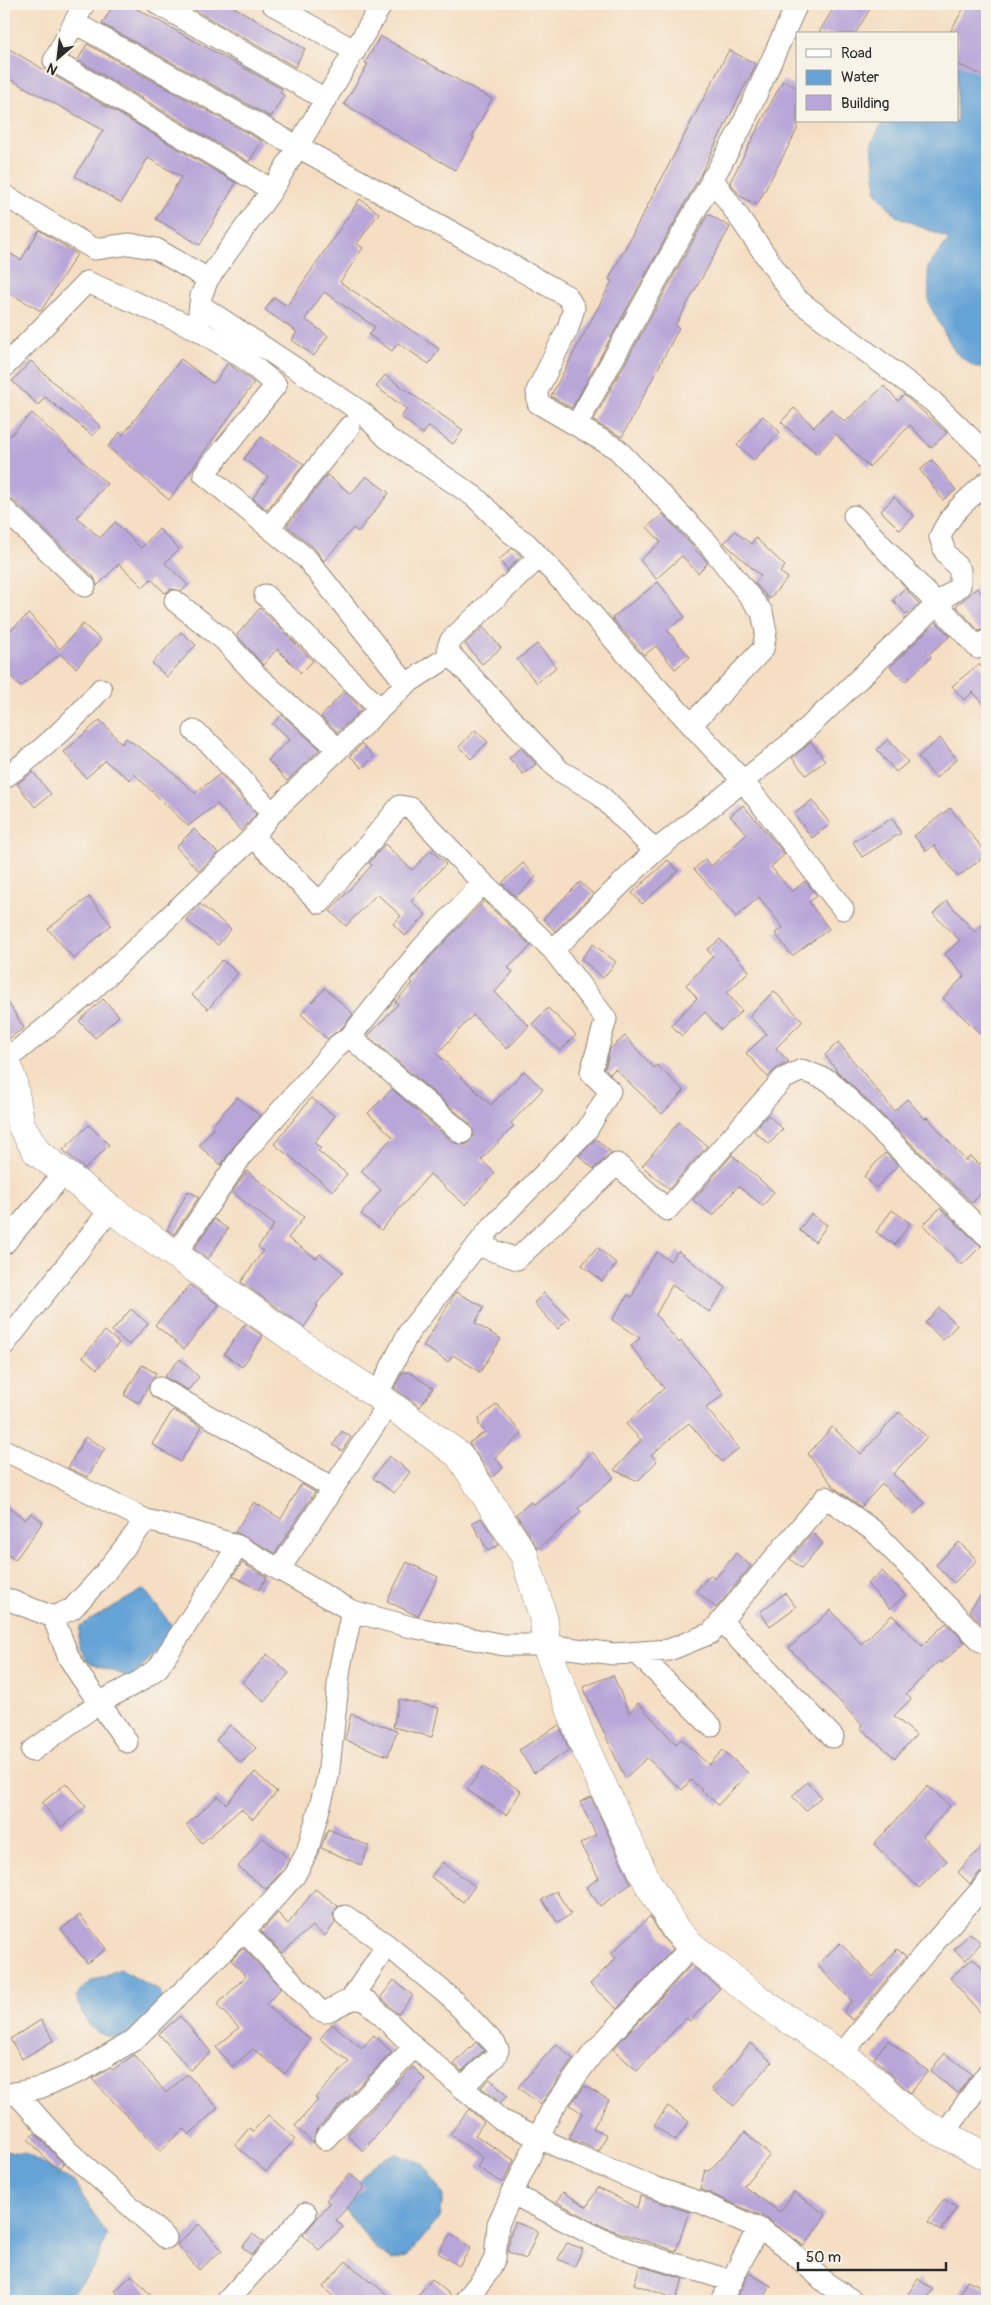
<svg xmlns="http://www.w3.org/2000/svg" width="991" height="2305" font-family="Pangolin,sans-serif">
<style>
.water{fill:#65a3d6;stroke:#486780}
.building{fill:#b8a6d8}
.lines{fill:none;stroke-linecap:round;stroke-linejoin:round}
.street-casing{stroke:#908477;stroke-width:23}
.secondary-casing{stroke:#908477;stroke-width:29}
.street{stroke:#fff;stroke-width:21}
.secondary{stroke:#fff;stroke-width:28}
</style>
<rect width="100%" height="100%" fill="#f7f3e8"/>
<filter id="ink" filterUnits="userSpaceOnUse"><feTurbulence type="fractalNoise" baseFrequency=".02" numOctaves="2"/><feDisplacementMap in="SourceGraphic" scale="10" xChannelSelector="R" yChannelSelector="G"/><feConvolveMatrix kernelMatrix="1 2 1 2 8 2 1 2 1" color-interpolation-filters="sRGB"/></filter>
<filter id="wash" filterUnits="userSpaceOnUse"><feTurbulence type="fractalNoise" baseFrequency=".0096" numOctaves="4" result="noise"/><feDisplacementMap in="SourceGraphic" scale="20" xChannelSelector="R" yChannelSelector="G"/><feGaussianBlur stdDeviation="1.12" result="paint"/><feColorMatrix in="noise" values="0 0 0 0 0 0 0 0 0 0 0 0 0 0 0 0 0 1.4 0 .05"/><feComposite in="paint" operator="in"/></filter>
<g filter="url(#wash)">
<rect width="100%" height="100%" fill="#f5dec3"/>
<path class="water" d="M957,64l30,2v303l-14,-3 -18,-14 -26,-48 -1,-37 21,-28 -53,-23 -20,-24 -4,-49 11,-22h74z
M144,1589l28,37 -11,18 -29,34 -44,-16 -10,-16 2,-20z
M120,1969l41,23v13l-37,33c-32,-1 -38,-13 -48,-42l13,-14z
M4,2150l23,4 47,28 33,53 -13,33 -28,33h-62z
M397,2154l26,9 20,33 -3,22 -33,39 -15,3 -16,-11 -35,-44c14,-20 31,-47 56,-51z"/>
<g id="blocks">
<path class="building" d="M114,4h14l154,85 -2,4 4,2 -13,22 -169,-93z
M191,4h38l76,45 -10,18 -106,-60z
M836,4h37l-18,30h-37z
M966,4h21v73l-30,-13v-30h-8z
M380,36l112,63 -20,38 2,1 -19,32 -111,-66 24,-40 -3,-1z
M87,44l175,97 -13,21 -171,-102z
M4,46l232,137 -36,62 -44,-26 25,-42 -33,-19 -27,45 -46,-27 28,-46 -99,-54z
M729,50l27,14 -60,119 -124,225 -21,-12 61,-115 -3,-2z
M783,80l14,8v42l-40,75 -17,-9 -10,-14z
M360,199l19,14 -22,31 6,4 -23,34 99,67 -10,15 -31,-21 -6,8 -23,-16 6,-8 -51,-35 -19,27 23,17 -14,20 -22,-16 5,-8 -32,-22 9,-13 13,9z
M708,214l22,13 -55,99 4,2 -57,109 -29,-16z
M39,230l38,24 -36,57 -37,-21v-40l17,10z
M181,359l31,24 3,-1 13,-19 26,20 -85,117 -61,-53 12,-15 3,3z
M31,361l70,66 -8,9 -48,-39 -7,8 -26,-24z
M385,375l78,55 -10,14 -24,-18 -6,8 -22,-17 6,-8 -31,-22z
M884,386l14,15 6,-6 43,38 -16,15 -21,-23 -41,42 -33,-33 -19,20 -36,-32 13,-14 20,19 17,-18 14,13z
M32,413l75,71 -30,33 23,21 15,-16 26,26 18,-19 20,20 -14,14 23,22 -6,6 -11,-2 -6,4 -14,-14 -8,8 -24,-23 -22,22 -3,-9 -81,-77 -9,-4v-54z
M763,416l17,16 -26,28 -17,-15z
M261,437l43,27 -37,46 -14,-12 15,-21 -24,-18z
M932,460l24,30 -13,10 -23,-30z
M327,475l24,19 15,-18 23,17 -31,39 -5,-4 -29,33 -9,-12 -28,-23z
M894,497l20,19 -14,14 -19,-19z
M663,514l45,49 -10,10 -16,-17 -26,23 -16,-19 21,-18 -14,-15z
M735,531l16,13 5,-6 29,28 -5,6 8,6 -19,21 -14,-16 6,-7 -37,-33z
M512,548l9,8 -14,14 -8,-10z
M658,582l27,35 -18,13 23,27 -15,12 -19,-23 -12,9 -32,-37z
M905,588l14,16 -12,11 -14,-15z
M977,588l10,11v29l-8,3 -23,-25z
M260,608l53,53 -12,12 -24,-24 -14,16 -26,-30z
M29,614l31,35 23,-25 18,16 -25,28 -16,-14 -40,33 -16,-19v-32z
M936,622l14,14 -21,18 2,3 -26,25 -15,-15z
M483,627l18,21 -19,16 -17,-20z
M181,632l15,13 -29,32 -15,-14z
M537,644l19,23 -19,16 -20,-23z
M979,664l8,10v34l-14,-16 -9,8 -12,-14z
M344,691l18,18 -24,23 -17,-15z
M282,715l38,34 -33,32 -19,-21 22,-21 -17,-15z
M100,720l22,24 4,-6 36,25 33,30 25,-19 36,40 -15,17 -24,-27 -29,22 -54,-52 -4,6 -25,-19 -19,17 -22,-26z
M475,730l13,12 -17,17 -12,-12z
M940,738l17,21 -21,19 -18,-21z
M888,739l20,23 -12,10 -19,-22z
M811,742l14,19 -19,14 -14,-17z
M362,744l12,12 -12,12 -12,-12z
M521,748l15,16 -13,10 -14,-16z
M33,772l18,22 -16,13 -18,-23z
M812,800l18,24 -18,14 -18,-24z
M743,805l42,49 -14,13 21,25 13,-11 12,15 -8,6 20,27 -37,27 -17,-23 8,-5 -24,-31 -23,20 -42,-48 11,-10 6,7 36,-32 -17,-18z
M950,808l37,46 -29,23 -24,-32 -8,6 -12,-15z
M892,818l9,15 -39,24 -9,-15z
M194,829l24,24 -19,18 -23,-24z
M385,844l27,26 19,-20 15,14 -35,37 15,14 -21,21 -12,-12 8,-8 -24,-22 -31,32 -16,-15 42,-46 -3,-2z
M668,860l10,11 -36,33 -10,-11z
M523,863l13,14 -20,20 -14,-14z
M580,882l13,12 -38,37 -12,-12z
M89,897l22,28 -37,34 -26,-30z
M484,901l47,45 -23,22 5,4 -18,20 34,34 -22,23 -34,-34 -36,39 54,51 33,-34 19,18 -32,34 3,3 -33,34 14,13 -30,32 -35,-31 -49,56 -20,-16 20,-24 -20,-19 32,-34 -25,-24 24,-24 62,54 13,2 7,-10 -4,-11 -102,-88 30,-32 -3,-2 18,-19 -2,-2 19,-24z
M947,901l28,31 12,-11v119l-44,-42 21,-22 -19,-22 15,-14 -27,-26z
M200,904l31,25 -13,16 -32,-25z
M720,939l29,32 -22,22 15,18 -21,19 -16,-18 -23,24 -11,-11 26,-27 -11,-13 27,-29 -6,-6z
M593,944l23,18 -13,16 -22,-19z
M222,960l16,13 -30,36 -16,-14z
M325,988l28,26 -11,14 -15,11 -26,-25z
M774,991l29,30 -27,27 13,14 -12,6 -9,9 -22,-24 21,-19 -18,-18z
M4,996l20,32 -16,11h-4z
M103,999l16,17 -24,22 -16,-17z
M548,1008l28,27 -16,16 -28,-27z
M625,1036l29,32 3,-3 27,26 -22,23 -47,-45 -5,5 -5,-6 5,-19z
M838,1042l56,69 13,-12 18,20 2,-2 39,44 4,-5 9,9 8,-10v32l-15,16 -134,-131 -13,-17z
M237,1097l23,19 -26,30 -13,19 -22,-19 14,-17 -2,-2z
M311,1098l24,18 -21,27 7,5 -3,3 29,23 -14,17 -59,-47z
M768,1115l15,14 -14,15 -15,-13z
M679,1122l28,24 -38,43 -27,-23z
M89,1125l20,20 -24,24 -22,-19z
M596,1139l16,14 -18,16 -15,-13z
M885,1153l13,12 -22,23 -12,-12z
M732,1155l42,37 -11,14 -25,-20 -25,30 -20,-16z
M247,1171l57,46 -16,21 28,20 4,-4 23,18 -27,33 2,1 -14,21 -63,-45 22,-31 -5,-4 16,-22 -42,-33z
M188,1191l11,6 -25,37 -7,-4z
M940,1208l41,38 -19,19 -39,-40z
M892,1210l18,13 -15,22 -19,-13z
M811,1214l16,11 -12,17 -16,-12z
M214,1219l14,10 -20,30 -14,-10z
M597,1247l20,17 -15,17 -20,-16z
M678,1251l48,37 -17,24 -37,-27 -16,30 23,28 2,-2 43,53 -18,14 33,40 -17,14 -33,-39 -38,32 6,6 -19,20 -24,-11 27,-30 -15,-16 38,-36 -33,-42 9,-8 -28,-18 16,-25 4,2 12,-27 13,-18 13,9z
M190,1285l29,20 -35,44 -29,-24z
M456,1292l28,15 -9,16 26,16 -21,33 -27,-17 -5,7 -25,-16z
M544,1293l25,25 -11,11 -24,-26z
M939,1308l18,17 -14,15 -18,-17z
M131,1309l17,15 -19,21 -17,-14z
M245,1324l18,12 -21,31 -18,-13z
M105,1331l14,12 -22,26 -14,-12z
M180,1359l19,18 -11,13 -24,-13z
M142,1365l14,8 -17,30 -15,-8z
M403,1372h6l24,16 -13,19 -26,-19z
M497,1404l25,30 -27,23 8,11 -11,9 -23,-34 16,-11 -6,-7v-6z
M173,1410l29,17 -22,35 -28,-18z
M899,1412l28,25 -34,37 32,29 -11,11 -32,-30 -21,23 -26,-19 -27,-34 24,-27 29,27z
M342,1431l9,6 -9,14 -9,-6z
M85,1437l20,11 -17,29 -20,-9z
M592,1452l22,25 -36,31 3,4 -43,37 -22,-35 15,-12 2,3 35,-27z
M389,1456l21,16 -16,21 -21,-15z
M301,1484l14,8 -40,61 -40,-21 19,-30 27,17z
M4,1502l21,18 6,-7 12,9 -28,38 -11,-8z
M481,1518l18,27 -11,6 -16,-28z
M812,1533l11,10 -22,25 -11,-9z
M959,1542l18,18 -23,23 -18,-18z
M736,1553l15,13 -35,42 -20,-17 14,-16 5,4z
M407,1562l31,15 -20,39 -31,-15z
M242,1563l25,14 -8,13 -26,-14z
M882,1571l23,24 -15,14 -23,-25z
M987,1588v32l-4,5 -14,-15z
M785,1593l11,14 -26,19 -10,-14z
M831,1610l30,34 31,-29 30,31 24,-23 19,19 -23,21 -3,-2 -33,33 5,5 -17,17 22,19 -21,23 -35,-30 2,-3 -73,-77z
M267,1654l22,19 -25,29 -22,-20z
M613,1675l16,38 9,-10 38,41 5,-5 28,26 14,-15 25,23 -30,32 -27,-25 -9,10 -35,-32 -22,20 -42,-91z
M399,1699l40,9 -7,29 -39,-10z
M351,1714l46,17 -9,25 -43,-16z
M230,1725l26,23 -15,15 -25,-23z
M559,1725l10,25 -35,23 -15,-23z
M483,1767l38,24 -15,24 -39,-25z
M255,1772l22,20 -24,27 -12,-10 -39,34 -16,-18 32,-29 8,8z
M807,1782l14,15 -15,14 -14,-15z
M66,1783l20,24 -25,20 -19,-24z
M928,1786l22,20 -27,30 24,25 -28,27 -45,-44z
M591,1797l40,87 -31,22 -14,-19 13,-9 -19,-34 16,-9 -16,-33z
M328,1829l41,17 -8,19 -40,-17z
M262,1837l27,22 -4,9 -19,21 -28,-22z
M987,1841v30l-9,3 -8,10 -12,-12z
M442,1862l33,24 -12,16 -32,-25z
M315,1889l23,17 -5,9 2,8 -10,13 -13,-10 -30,27 -21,-22 17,-18 10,11z
M556,1891l15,23 -13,9 -16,-23z
M80,1915l26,34 -19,14 -26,-34z
M650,1916l13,22 10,11 -56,60 -27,-25 26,-26 -5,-4z
M970,1933l11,10 -15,17 -12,-10z
M840,1943l33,34 24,-28 9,7 -53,64 -10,-8 9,-11 -35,-36z
M243,1948l38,40 -15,17 44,34 -25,35 -32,-25 -21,18 -16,-20 23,-19 -22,-23 29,-29 -15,-16z
M973,1958l14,16v46l-37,-42z
M691,1965l29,23 -30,33 -4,-3 -49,53 -24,-22z
M394,1980l19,16 -15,18 -17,-17z
M180,2016l31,36 -21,18 -31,-36z
M41,2020l13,20 -32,19 -12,-20z
M332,2024l30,24 12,-13 18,17 -76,78 -3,13 -18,-17 23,-26 -3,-2 34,-36 -29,-23z
M888,2040l40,31 -18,22 -36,-35z
M476,2042l8,8 -22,21 -8,-7z
M750,2043l22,19 -38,44 -22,-17z
M556,2044l17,15 -33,46 -22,-18z
M945,2053l27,21 -14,19 -28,-22z
M134,2055l32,38 21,-19 31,34 -29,27 -6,-6 -23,22 -68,-72 18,-11 2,2z
M413,2067l12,12 -62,72 -16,-16z
M490,2079l17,17 -7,7 -19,-16z
M585,2086l24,14 -16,28 14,7 -8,16 -30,-13 13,-25 -12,-8z
M668,2106l21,16 -14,19 -21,-16z
M469,2109l15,13 -9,13 39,25 -11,23 -26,-16 6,-9 -33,-24z
M268,2115l27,24 -29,33 -31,-27 14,-17 4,3z
M745,2132l25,23 -27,31 37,26 14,-20 32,23 -22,31 -40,-29 -64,-28 5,-19 4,1z
M35,2133l29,31 -7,7 -29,-32z
M350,2174l15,13 -29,33 7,7 -24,23 -16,-15 27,-32 -4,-3z
M598,2187l39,21 3,-12 49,16 -13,39 -70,-23 -49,-26 6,-10 24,15z
M944,2199l13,9 -16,23 -13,-9z
M515,2222l23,9 -12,28 -18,-7 2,-17z
M199,2224l23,26 -23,20 -22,-26z
M253,2234l10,8 -11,13 -10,-8z
M450,2234l21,13 -12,19 -21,-13z
M567,2243l16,6 -9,18 -16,-8z
M346,2261l24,21 1,-1 23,20h-56l-15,-14z
M640,2266l43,13 -7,20 -42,-15z
M749,2273l22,13 -9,15h-27z
M132,2275l24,26h-31l-10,-10z
M432,2279l21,18v4h-40z
M918,2279l15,10 -7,12h-23z
M967,2280l20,9v12h-13l-14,-6z"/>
</g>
</g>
<g filter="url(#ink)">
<use href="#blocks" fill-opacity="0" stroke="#908477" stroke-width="1"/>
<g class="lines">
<g class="street-casing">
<path id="street" d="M84,4l-30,57 218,129
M158,4l167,95
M272,4l83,47
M75,23l492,273 7,12 -6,20 -31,63 1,12 79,46 90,93 55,70 4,20 -3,17 -72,76
M712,178l83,120 137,103 55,53
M4,195l90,54 36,-5 26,5 52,30 -7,17 -4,33 48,30 31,26 -72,89 103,85 99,125
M208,279l64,-89 110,-186
M200,305l163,108 24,25 88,59 36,36 15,10 53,56 48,56 116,126 100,128
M4,367l83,-85 110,47
M577,424l165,-298 55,-122
M4,509l81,77
M854,516l83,88 23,-18v-16l-15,-18 -5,-15c10,-24 28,-38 47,-55
M269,528l80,-101
M265,595l115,114
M175,601l49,39 31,34 83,75
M194,731l18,15 60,67
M4,778c37,-26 67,-54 97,-89
M253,837l67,66 80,-97 11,2 61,64 81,78
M655,851l141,-112 141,-135 41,44 9,-8
M350,1037l112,96
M6,1060l84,-68 163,-155 19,-24 134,-129 45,-29
M4,1244l60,-71
M477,1245l40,14 100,-95 50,46 116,-131 19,-9 28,11 157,155
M175,1255l68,-101 96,-110 11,-7 71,-88 62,-66
M4,1345l107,-136
M160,1388l173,100
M377,1395l32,-63 80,-102 98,-100 23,-39 -19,-19 15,-53 -53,-69 102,-99 -58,-59 -37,-21 -98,-104 -11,-12 -3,-8 3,-7 87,-82
M4,1450l142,70 45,11 47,15 114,65 59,16 93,18h42l68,9 55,-4 42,-17 115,-136 48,34 107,110 6,3
M279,1570l110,-167
M4,1598l49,19 19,-8 32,-35 42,-54
M53,1617l16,41 12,19 46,65
M721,1621l112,116
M637,1653l74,73
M32,1751l68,-49 40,-21 18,-13 80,-122
M345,1916l42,29 64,53 44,46 3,6 -3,7 -34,31
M244,1931l74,78 7,3c17,-6 26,-19 43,-10l46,45 87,73 77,36 72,30 52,17 56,25 26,17 42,38 27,18
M351,1999l36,-54
M841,2055l83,-101 63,-71
M16,2093l51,57 99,88
M4,2095l35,-7 42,-17 53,-31 126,-126 35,-39 12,-23 21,-75 12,-110 12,-56
M944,2134l43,-60
M325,2139l89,-92
M511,2193l90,46 31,12 100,30
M227,2301l79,-88
M465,2301l23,-29 7,-14 3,-34 54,-115 41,-56 99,-107
M721,2301l37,-73"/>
</g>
<g class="secondary-casing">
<path id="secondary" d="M4,1054l9,28 8,43 16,27 74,57 211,150 55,36 82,60 65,100 20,65 2,25 37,98 65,140 28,47 16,16 69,55 101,68 54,50 71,38"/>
</g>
<use href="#street" class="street"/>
<use href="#secondary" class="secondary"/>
</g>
</g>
<rect width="991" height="2305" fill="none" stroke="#f7f3e8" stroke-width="20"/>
<rect x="796" y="32" width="162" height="90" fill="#f7f3e8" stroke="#a5a39c"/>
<rect x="806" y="49" width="25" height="8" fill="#ffffff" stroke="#a5a39c"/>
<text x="841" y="58" font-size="15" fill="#2b2b2b">Road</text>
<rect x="806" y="70" width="25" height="15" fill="#65a3d6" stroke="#a5a39c"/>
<text x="841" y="82" font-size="15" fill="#2b2b2b">Water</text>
<rect x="806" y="95" width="25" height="15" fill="#b8a6d8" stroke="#a5a39c"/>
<text x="841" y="108" font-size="15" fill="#2b2b2b">Building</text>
<g transform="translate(58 58) rotate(208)" stroke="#f7f3e8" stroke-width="4" paint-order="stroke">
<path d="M0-4L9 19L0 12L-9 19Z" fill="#2b2b2b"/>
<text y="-8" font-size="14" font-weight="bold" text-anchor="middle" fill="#2b2b2b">N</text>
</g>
<path d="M798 2262v8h148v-8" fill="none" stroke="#2b2b2b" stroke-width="2.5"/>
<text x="806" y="2262" font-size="15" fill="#2b2b2b" stroke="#f7f3e8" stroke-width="4" paint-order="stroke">50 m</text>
</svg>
